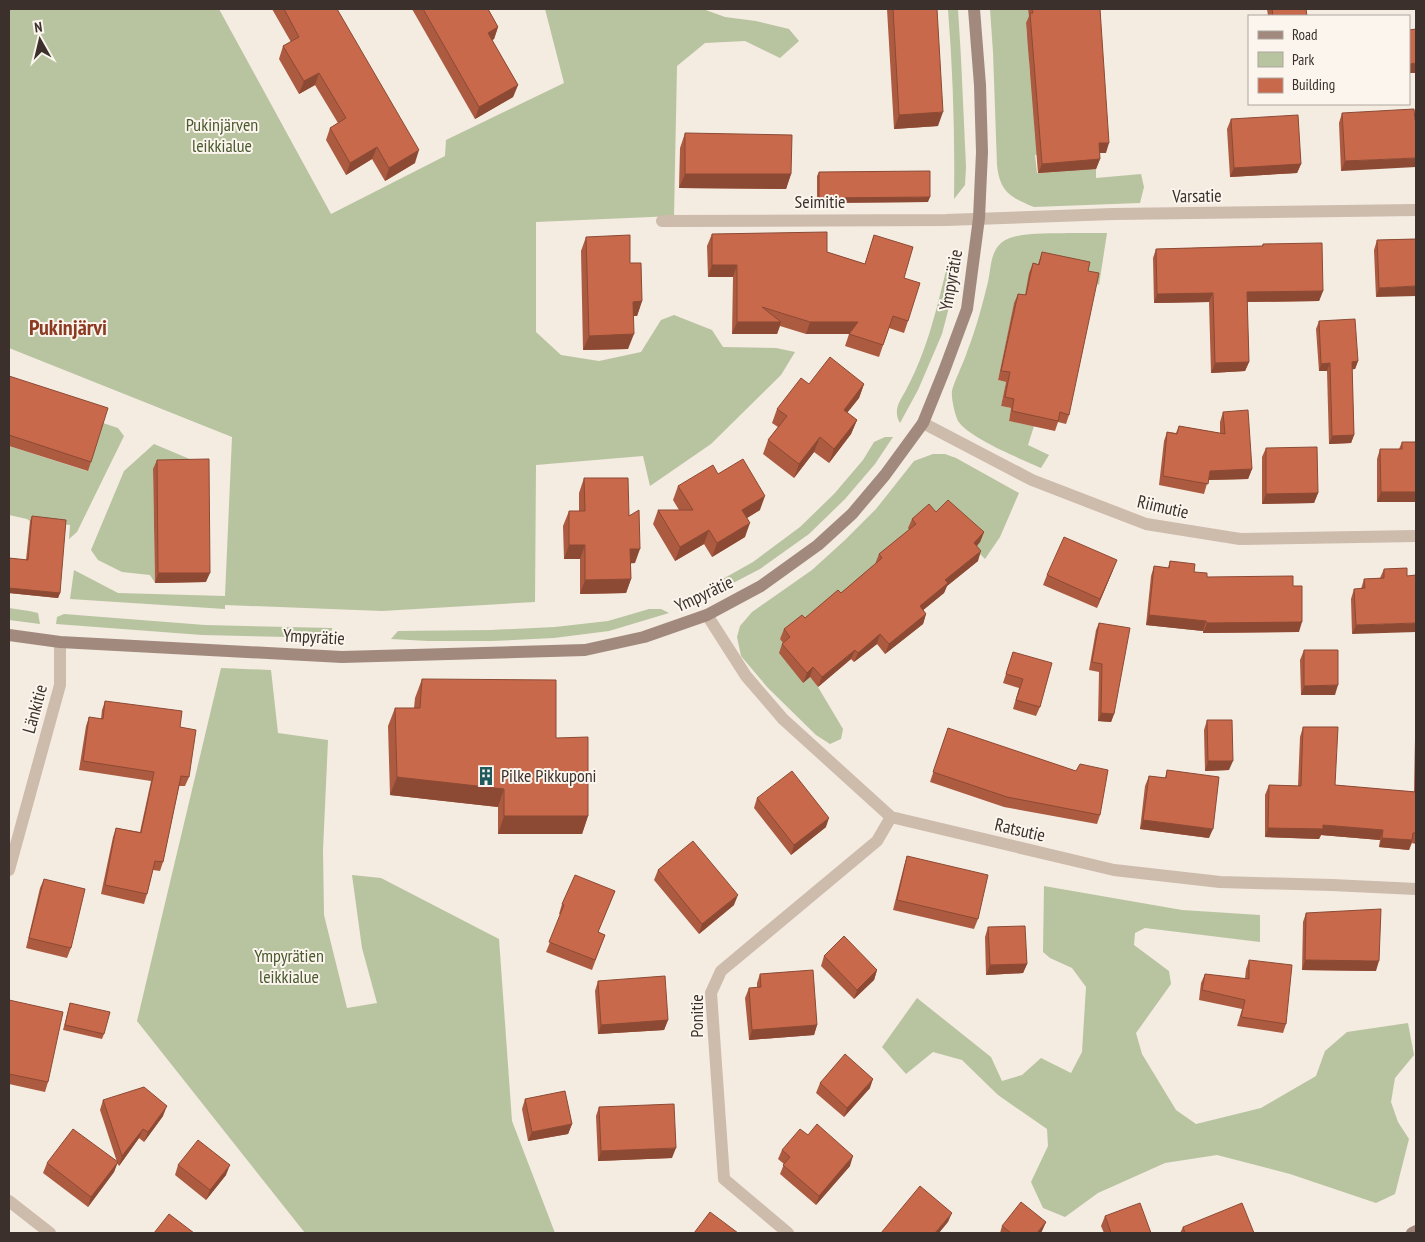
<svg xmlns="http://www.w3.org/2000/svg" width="1425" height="1242" font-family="'PT Sans Narrow',sans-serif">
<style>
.green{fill:#b8c4a0}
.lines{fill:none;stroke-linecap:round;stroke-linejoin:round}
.street{stroke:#cdbbac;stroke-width:12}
.secondary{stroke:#a18a7d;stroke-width:12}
.wall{fill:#ac5a40}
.shaded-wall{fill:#8c4a34}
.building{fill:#c8694b;stroke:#8c4a34}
.labels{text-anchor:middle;stroke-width:4;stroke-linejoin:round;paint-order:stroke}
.park-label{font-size:18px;fill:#4a5a2e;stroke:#fbf5ee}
.street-label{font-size:18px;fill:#3b302b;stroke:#fbf5ee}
.poi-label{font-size:18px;fill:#3b302b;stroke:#fbf5ee;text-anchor:start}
.district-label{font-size:22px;font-weight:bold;fill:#8c3b22;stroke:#fbf5ee}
</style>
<rect width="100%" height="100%" fill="#f4ebe1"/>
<path class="green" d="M9,9h210l112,205 114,-58 1,-16 118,-57 -19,-74h158l22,8 31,4 33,8 10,12 -19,17 -35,-17 -40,2 -28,23 -3,150 -138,6v110l25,23 38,6 42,-9 20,-32 13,-5 38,15 11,17 53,1 19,4 -14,23 -70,69 -61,42 -7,-30 -107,9 -1,137 -153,9 -157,-6v4l-155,-10 4,-29 44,23 107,3 7,-159 -223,-89z
M948,9h10l3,49 5,109 -1,18 -11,14c1,-63 -1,-127 -6,-190z
M990,9h38l1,4 7,9 -10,1 1,14 12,-1 -10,22 1,16h9l8,80 -12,1 2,18 59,-4v9l45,-4 3,13 -4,16 -106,4c-24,-10 -34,-15 -37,-42l-4,-113z
M1068,233h39l-8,52 -4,-2 -59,-9 -14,31 -8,-1 -16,76 8,2 -5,24 10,2 -2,13 25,5 -6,19 21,10 -8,13c-20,-9 -72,-30 -83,-47 -3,-6 -7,-23 -6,-30 2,-9 12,-29 15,-39 9,-23 15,-46 21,-70 3,-13 2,-29 13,-39 14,-12 49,-9 67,-10z
M949,259l6,12 -1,17 -12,46 -24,56 -18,33c-8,-14 1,-23 7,-35 22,-41 31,-86 42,-129z
M103,423l15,5 6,8 -47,96 -8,7 1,-14 -40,-4 -3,-2 -18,-4v-69l78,25z
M885,437h8l-18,27 -30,35 -36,35 -49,35 -73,38v-8l66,-37 47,-35 34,-33 29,-34 11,-18z
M154,444l38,16 -39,10 2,113 -5,-8 -28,-3 -24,-12 -7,-10 33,-79z
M933,454h12l11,4 63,35 -19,44 -15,22 -11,-11 6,-7 -62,-1 -34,34 -104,65 7,7 16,37 7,-6 8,10 25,42 -2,10 -11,5 -14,-9 -48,-47 -27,-32 -4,-19 3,-11 12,-14 60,-42 33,-30 31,-31 38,-48z
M9,608l20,3 9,2 2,11 -31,-4z
M649,609h12l8,4 -60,18 -55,7 -62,3h-64l-37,-2 7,-8 93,-1 64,-3 53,-6z
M64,614l141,11 127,3v10l-130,-3 -146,-11 1,-7z
M221,668l50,2 7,63 50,7 -5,110 1,65 23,93 30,-5 -15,-55 -10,-73 29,3 118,61 13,182 43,112h-250l-168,-212z
M1044,886l138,24 78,5v27l-115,-14 -10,5 -1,12 35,26 2,13 -35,49 6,21 34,56 20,14 65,-16 55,-32 9,-25 22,-19 61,-9 6,32 -19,23 -4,24 7,20 11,17 -14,55 -19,9 -86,-29 -73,-19 -52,8 -67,30 -33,24 -22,-9 -12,-26 17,-36 -1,-17 -49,-34 -36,-35 -29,-8 -27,22 -24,-27 35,-49 74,59 11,24 20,-6 19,-17 30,15 11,-21 4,-65 -14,-19 -22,-10 -7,-6z"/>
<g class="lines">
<path class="street" d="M662,221l284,-1 167,-6 303,-4
M923,423l109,57 114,44 94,15 176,-3
M707,615l39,61 37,43 108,98 223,53 106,12 112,3 84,4
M9,870l51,-185v-43
M9,1201l41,32
M788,1233l-64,-54 -13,-186 10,-22 156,-130 14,-24"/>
<path class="secondary" d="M9,635l51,7 282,15 243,-7 59,-13 63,-22 54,-29 57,-41 34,-31 33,-39 38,-52 21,-52 23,-62 12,-91 3,-66 -2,-67 -6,-76
M1412,1233l4,-2"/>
</g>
<path class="wall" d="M272,9h65l78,154 -30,18 -13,-22 -26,16 -20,-35 4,-12 8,-5 -23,-38 -16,9 -20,-35 4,-13 8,-4z
M412,9h76l10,18 -4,12 -2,1 26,45 -5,12 -38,22z
M887,9h50l1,117 -44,3z
M1028,9h72l6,144h-7l1,6 -4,10 -58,4 -12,-150 3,-7z
M1267,9h39l1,7h-39z
M1342,113l73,7 -74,51 -2,-48z
M1231,119l70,45 -4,9 -67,4 -3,-48z
M685,133l106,41 -5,15 -107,-1 1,-40z
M819,172l109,30 -111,1v-27z
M712,234l115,18 38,12 9,-29 30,43 4,43 -4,12 -15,-5 -10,29 -34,-11 4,-12h-43l-26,-8 -3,8h-45l1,-57h-25l-1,-31z
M586,237l56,64 -5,15h-4l-5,33 -45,1 -2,-99z
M1416,239l-40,58 -2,-47 3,-10z
M1263,244l60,47 -4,10 -72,1 2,60 -4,9 -34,2 -2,-71 -55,1 -1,-45 3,-9 106,-3z
M1042,252l46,19 -19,144 -3,9 -8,-2 -3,9 -46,-10 2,-13 -10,-2 5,-24 -8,-2 16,-77 4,-9 7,1 4,-22 4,-10 5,1z
M1319,321l39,40 -3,8h-3l2,66 -3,8 -22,1 -2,-73h-8l-3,-42z
M9,376l82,86 -3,9 -79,-25z
M809,384h55l-5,14 -12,15 10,7 -6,14 -22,29 -15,-11 -20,26 -31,-24 5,-14 10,-13 -6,-4 5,-14z
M1223,412l29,57 -4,10 -40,1 -4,14 -45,-9 5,-44 3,-9 9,1 3,-7 41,7v-11z
M1402,442h14v60h-39v-43l3,-10h19z
M1266,448l52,45 -4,10 -52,1v-47z
M157,460l49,122 -51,1 -2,-114z
M718,474l42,36 -13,8 -2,19 -33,20 -8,-13 -29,17 -22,-37 5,-14h21l-6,-10 5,-14z
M584,478l45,38 6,47h-4v16l-5,14 -46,1v-35h-16l-1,-33 6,-15h10v-18z
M936,512l48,20 -4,10 -3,4 1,15 -31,25 -3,7 -21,17 3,4 -3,10 -38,30 -8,-10 -23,18 -3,-3 -33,28 -8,-10 -7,6 -24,-30 3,-9 1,-1 -3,-4 4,-10 21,-11 36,-25 34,-29 4,-10 30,-24 -1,-2 4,-9z
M32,516l28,77 -2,5 -49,-5v-35l17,2 4,-39z
M1170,561l37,16 86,9 6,46 -96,1v-2l-57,-6 5,-49 3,-10 14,2z
M1407,568l-55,66 -1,-35 3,-10h7l3,-10 16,-1 4,-9z
M1113,570l-16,38 -54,-23 4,-10z
M1099,623l15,91 -3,8 -13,-1 1,-49 -10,-2 7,-40z
M1304,650l31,45h-34l-1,-35z
M1013,652l27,55 -4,9 -23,-7 6,-21 -16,-5z
M422,679l134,59 32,78 -6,18h-84v-27l-108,-12 -2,-69 7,-18h19l1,-10z
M105,701l75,26 9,50 -4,9h-6l-16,76 -3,9 -7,-1 -6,24 -3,10 -43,-10 12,-57 3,-9 24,4 11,-51 -72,-11 7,-44 3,-9 12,2 1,-9z
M1207,720l22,50 -24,1 -1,-41z
M1303,727l32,58 79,7 1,-54 1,-4v110l-4,-1 -3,7 -30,-3 1,-7 -59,-5 -2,4 -54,-2v-42l4,-10 29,1 2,-49z
M948,728l152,87 -3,9 -93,-17 -74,-25z
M1167,770l42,68 -69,-9 5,-43 4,-10 16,2z
M757,798l69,29 -35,28 -37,-47z
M907,856l71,63 -4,10 -81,-19 11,-44z
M658,870l76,35 -35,29 -45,-54z
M44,879l27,69 -4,10 -41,-10 14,-60z
M615,891l-17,41 7,3 -13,35 -46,-18 15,-37 -2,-1 3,-10z
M1306,913l70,58 -74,-1 1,-48z
M988,927l39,37 -4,9 -37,2 -1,-38z
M824,956l53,14 -3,10 -20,19 -33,-33z
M1249,960l37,64 -3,9 -46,-7 5,-17 -43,-9 2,-17 4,-9 40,5 1,-10z
M760,974l57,51 -3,10 -65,5 -4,-42 4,-10h8v-5z
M598,981l70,39 -4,10 -66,4 -3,-43z
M9,1000l39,82 -3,10 -36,-8z
M70,1003l34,31 -2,5 -39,-9z
M820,1083l50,5 -26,29 -28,-24z
M525,1099l47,25 -4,10 -40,7 -6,-32z
M103,1100l60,16 -19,26 -5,-4 -20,28 -2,-3 -3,9 -26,35 -45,-34 4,-10 70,-1 -17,-52z
M599,1107l73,51 -74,3 -2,-45z
M808,1135l42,31 -34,39 -36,-31 4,-10 -6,-5 4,-9z
M178,1165l48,10 -20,25 -31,-25z
M1105,1216l46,17h-47l-3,-7z
M1046,1222l-5,11h-41l2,-7z
M1183,1227l71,6h-74z"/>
<path class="shaded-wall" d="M498,27l-4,12 -11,6 5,-12z
M1416,63v10h-7v-9z
M319,73l-4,12 -16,9 5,-13z
M518,85l-5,12 -38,22 4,-12z
M943,112l-5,14 -44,3 5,-14z
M1099,143h10l-3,10h-11z
M377,147l-5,12 -26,16 4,-12z
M419,150l-4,13 -30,18 4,-13z
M1416,158v9l-75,4 4,-10z
M1100,159l-4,10 -58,4 4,-9z
M1301,164l-4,9 -67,4 4,-9z
M685,174h106l-5,15 -107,-1z
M930,197l-2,5 -111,1 2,-5z
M712,265h25l-4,12h-25z
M1416,286v10l-40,1 3,-9z
M1323,291l-4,10 -76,1 4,-10z
M1213,293l-4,9 -55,1 3,-9z
M642,301l-5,15h-9l5,-14z
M737,322h44l-4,12h-45z
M810,322h48l-4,12h-48z
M634,334l-6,15 -45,1 6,-14z
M1358,361l-3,8 -6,1 3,-8z
M1249,362l-4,9 -34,2 4,-10z
M1330,363l-3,8h-8l2,-7z
M864,384l-5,14 -21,26 6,-14z
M857,420l-6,14 -22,29 5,-14z
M1354,435l-3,8 -22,1 3,-8z
M820,437l-6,15 -20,26 5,-14z
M1252,469l-4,10 -41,1 3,-9z
M1381,492h35v10h-39z
M1318,493l-4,10 -52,1 4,-10z
M765,496l-5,14 -23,14 5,-14z
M750,523l-5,14 -33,20 5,-14z
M709,530l-5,14 -29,17 5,-14z
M984,532l-4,10 -9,10 3,-9z
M569,545h16l-5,14h-16z
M630,549h10l-5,14 -10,1z
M981,551l-3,10 -31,25 -3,7 -28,23 4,-10 25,-26z
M1117,560l-4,10 -16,38 3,-9z
M158,573h52l-4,9 -51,1z
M631,579l-5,14 -46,1 5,-14z
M9,588l51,5 -2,5 -49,-5z
M926,614l-3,10 -38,30 4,-10z
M1149,615l57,6 -3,10 -57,-6z
M1302,622l-3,10 -96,1 4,-10z
M1416,623v9l-64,2 4,-9z
M880,634l-3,10 -23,18 4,-9z
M855,650l-4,9 -33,28 4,-10z
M813,667l-3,10 -7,6 4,-10z
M1338,685l-3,10h-34l3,-9z
M1101,713l13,1 -3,8 -13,-1z
M1208,761h25l-4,9 -24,1z
M397,777l107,12 -6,18 -108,-12z
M504,816h84l-6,18h-84z
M829,818l-3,9 -35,28 3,-10z
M1143,820l70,9 -4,9 -69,-9z
M1323,825l60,5 -3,10 -59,-5 -2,4 -54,-2 3,-9z
M1382,838l30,2 -3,10 -30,-3z
M738,895l-4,10 -35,29 3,-10z
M1305,960l74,1 -3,10 -74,-1z
M1027,964l-4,9 -37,2 4,-10z
M877,970l-3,10 -20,19 3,-9z
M668,1020l-4,10 -66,4 3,-9z
M817,1025l-3,10 -65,5 3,-10z
M873,1079l-3,9 -26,29 3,-9z
M167,1106l-4,10 -19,26 4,-10z
M572,1124l-4,10 -40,7 4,-9z
M143,1129l-4,9 -20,28 3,-10z
M676,1148l-4,10 -74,3 3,-10z
M853,1156l-3,10 -34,39 3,-9z
M118,1162l-4,10 -26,35 3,-10z
M230,1165l-4,10 -20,25 4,-10z
M952,1213l-4,9 -9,11h-4z
M1046,1222l-5,11h-4z"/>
<path class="building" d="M284,9h53l82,141 -30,18 -12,-21 -27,16 -20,-35 16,-10 -27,-45 -15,8 -21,-35 16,-9z
M423,9h65l10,18 -10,6 30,52 -39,22z
M893,9h44l6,103 -44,3z
M1032,9h68l9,134h-10l1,16 -58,5 -12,-151h3z
M1272,9h34l1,7h-34z
M1416,29v34l-7,1v-34z
M1414,109l1,11h1v38l-71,3 -3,-48z
M1298,115l3,49 -67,4 -3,-49z
M685,133l107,2 -1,39h-106z
M930,171v26l-111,1v-26z
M827,232v20l38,12 9,-29 39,12 -9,31 16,5 -12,38 -15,-5 -10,29 -34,-11 9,-12h-48l-48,-15 19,15h-44v-57h-25v-31z
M630,235v28h11l1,38 -9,1 1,32 -45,2 -3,-99z
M1416,239v47l-37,2 -2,-48z
M1322,243l1,48 -76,1 2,70 -34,1 -2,-70 -56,1 -1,-45 107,-3v-2z
M1042,252l48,10 -2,9 11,2 -30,142 -9,-3 -2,9 -46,-10 2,-12 -9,-2 5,-25 -9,-1 17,-77 8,1 7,-32 6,2z
M1355,319l3,42 -6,1 2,73 -22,1 -2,-73 -9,1 -2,-43z
M830,357l34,27 -20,26 13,10 -23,29 -14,-12 -21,27 -31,-24 19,-24 -10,-7 24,-31 8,6z
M9,376l99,32 -17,54 -82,-27z
M1248,410l4,59 -42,2 -2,13 -45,-8 4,-44 10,2 2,-8 46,8 -2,-22z
M1402,442h14v50h-35l-1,-43h22z
M1317,447l1,46 -52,1v-46z
M209,459l1,114h-52l-1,-113z
M743,459l22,37 -23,14 8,13 -33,20 -8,-13 -29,17 -22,-37h35l-15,-24 35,-21 5,9z
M584,478h44l1,38 10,-6 1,39h-10l1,30 -46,1v-35h-16v-34h16z
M948,500l36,32 -10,11 7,8 -36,29 3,3 -28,23 6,8 -37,30 -9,-10 -22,19 -3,-3 -33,27 -9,-10 -6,6 -25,-29 8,-7 -6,-8 18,-14 3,3 33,-28 3,3 41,-35 -3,-4 37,-30 -4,-5 17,-15 7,8z
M32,516l34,4 -6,73 -51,-5v-30l19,2z
M1064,537l53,23 -17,39 -53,-24z
M1170,561l25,3 -1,8 13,1v4l86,-1v10h9v36l-95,1 -1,-2 -57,-6 5,-49 15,2z
M1407,568v8l9,-1v48l-60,2 -2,-36 11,-1 -1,-9 20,-1v-9z
M1099,623l31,5 -16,86 -13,-1 1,-49 -10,-2z
M1304,650h34v35l-34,1z
M1013,652l39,11 -12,44 -24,-7 7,-21 -17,-5z
M422,679l134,1v58l32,-1v79h-84v-27l-107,-12 -2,-69h25z
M105,701l77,10 -2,16 16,3 -7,47 -8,-1 -18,86 -8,-1 -8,33 -42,-9 11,-57 25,5 13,-61 -71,-11 6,-44 14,2z
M1207,720h25l1,41h-25z
M1303,727h35l-3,58 81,7v41h-3l-1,7 -30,-2 1,-8 -60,-5v4l-55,-1 1,-43 32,1z
M948,728l128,43 4,-7 28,6 -8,45 -93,-18 -74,-25z
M1167,770l52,7 -6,52 -70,-9 6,-44 17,2z
M792,771l37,47 -35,27 -37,-47z
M693,841l45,54 -36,29 -44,-54z
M907,856l81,19 -10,44 -81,-19z
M575,875l40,16 -17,41 7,3 -10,25 -46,-18 15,-37 -2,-1z
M44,879l41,10 -14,59 -42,-10z
M1381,909l-2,52 -74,-1 1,-47z
M1025,926l2,38 -37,1 -2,-38z
M844,936l33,34 -20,20 -33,-34z
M1249,960l43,5 -6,59 -45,-7 4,-17 -43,-10 3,-16 44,5z
M813,970l4,55 -65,5 -3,-42 12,-1 -1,-13z
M665,976l3,44 -67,5 -3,-44z
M9,1000l54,12 -15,70 -39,-8z
M70,1003l40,9 -6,22 -39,-9z
M845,1054l28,25 -26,29 -27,-25z
M144,1087l23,19 -19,26 -5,-3 -21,27 -19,-56z
M565,1091l7,33 -40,8 -7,-33z
M674,1104l2,44 -75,3 -2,-44z
M817,1124l36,32 -34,40 -36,-31 7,-8 -8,-7 18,-21 8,6z
M73,1129l45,33 -27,35 -44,-34z
M198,1140l32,25 -20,25 -32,-25z
M920,1186l32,27 -17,20h-54z
M1021,1202l25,20 -9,11h-26l-9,-7z
M1140,1203l11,30h-40l-6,-17z
M1242,1203l12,30h-69l-2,-6z
M710,1212l28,21h-44z
M169,1214l25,19h-40z"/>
<defs>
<g id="building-bare" transform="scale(1.5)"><path d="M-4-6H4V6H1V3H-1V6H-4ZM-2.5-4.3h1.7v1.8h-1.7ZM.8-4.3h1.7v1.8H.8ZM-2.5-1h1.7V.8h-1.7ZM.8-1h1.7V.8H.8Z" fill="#1f5a5e" stroke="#fbf5ee" stroke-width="2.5" paint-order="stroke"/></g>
</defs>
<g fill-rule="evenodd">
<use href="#building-bare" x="486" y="776"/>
</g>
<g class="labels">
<g class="park-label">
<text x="222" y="131">Pukinjärven<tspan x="222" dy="21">leikkialue</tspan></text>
<text x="289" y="962">Ympyrätien<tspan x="289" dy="21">leikkialue</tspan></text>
</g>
<g class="street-label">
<text transform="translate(1197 196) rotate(-1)" y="6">Varsatie</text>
<text x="820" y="208">Seimitie</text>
<text transform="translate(951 280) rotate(-80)" y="6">Ympyrätie</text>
<text transform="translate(1163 507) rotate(13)" y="6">Riimutie</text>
<text transform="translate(704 594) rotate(-25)" y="6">Ympyrätie</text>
<text transform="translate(314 637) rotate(3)" y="6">Ympyrätie</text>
<text transform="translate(35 709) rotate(-75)" y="6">Länkitie</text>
<text transform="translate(1020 830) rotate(13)" y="6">Ratsutie</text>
<text transform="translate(697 1016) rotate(-90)" y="6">Ponitie</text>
</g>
<g class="poi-label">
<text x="501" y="782">Pilke Pikkuponi</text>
</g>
<g class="district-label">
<text x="68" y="335">Pukinjärvi</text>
</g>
</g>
<rect width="1425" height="1242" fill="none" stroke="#3b302b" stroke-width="20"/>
<rect x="1248" y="15" width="162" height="90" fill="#fbf5ee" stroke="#aea6a0"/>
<rect x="1258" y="31" width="25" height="8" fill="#a18a7d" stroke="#aea6a0"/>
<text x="1292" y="40" font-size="15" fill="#3b302b">Road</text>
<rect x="1258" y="52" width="25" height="15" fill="#b8c4a0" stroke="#aea6a0"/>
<text x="1292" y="65" font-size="15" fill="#3b302b">Park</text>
<rect x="1258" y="78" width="25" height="15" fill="#c8694b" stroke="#aea6a0"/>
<text x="1292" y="90" font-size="15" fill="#3b302b">Building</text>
<g transform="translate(40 40) rotate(352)" stroke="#fbf5ee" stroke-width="4" paint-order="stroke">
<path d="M0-4L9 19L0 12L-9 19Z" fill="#3b302b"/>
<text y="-8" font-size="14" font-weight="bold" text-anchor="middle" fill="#3b302b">N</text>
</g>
</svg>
